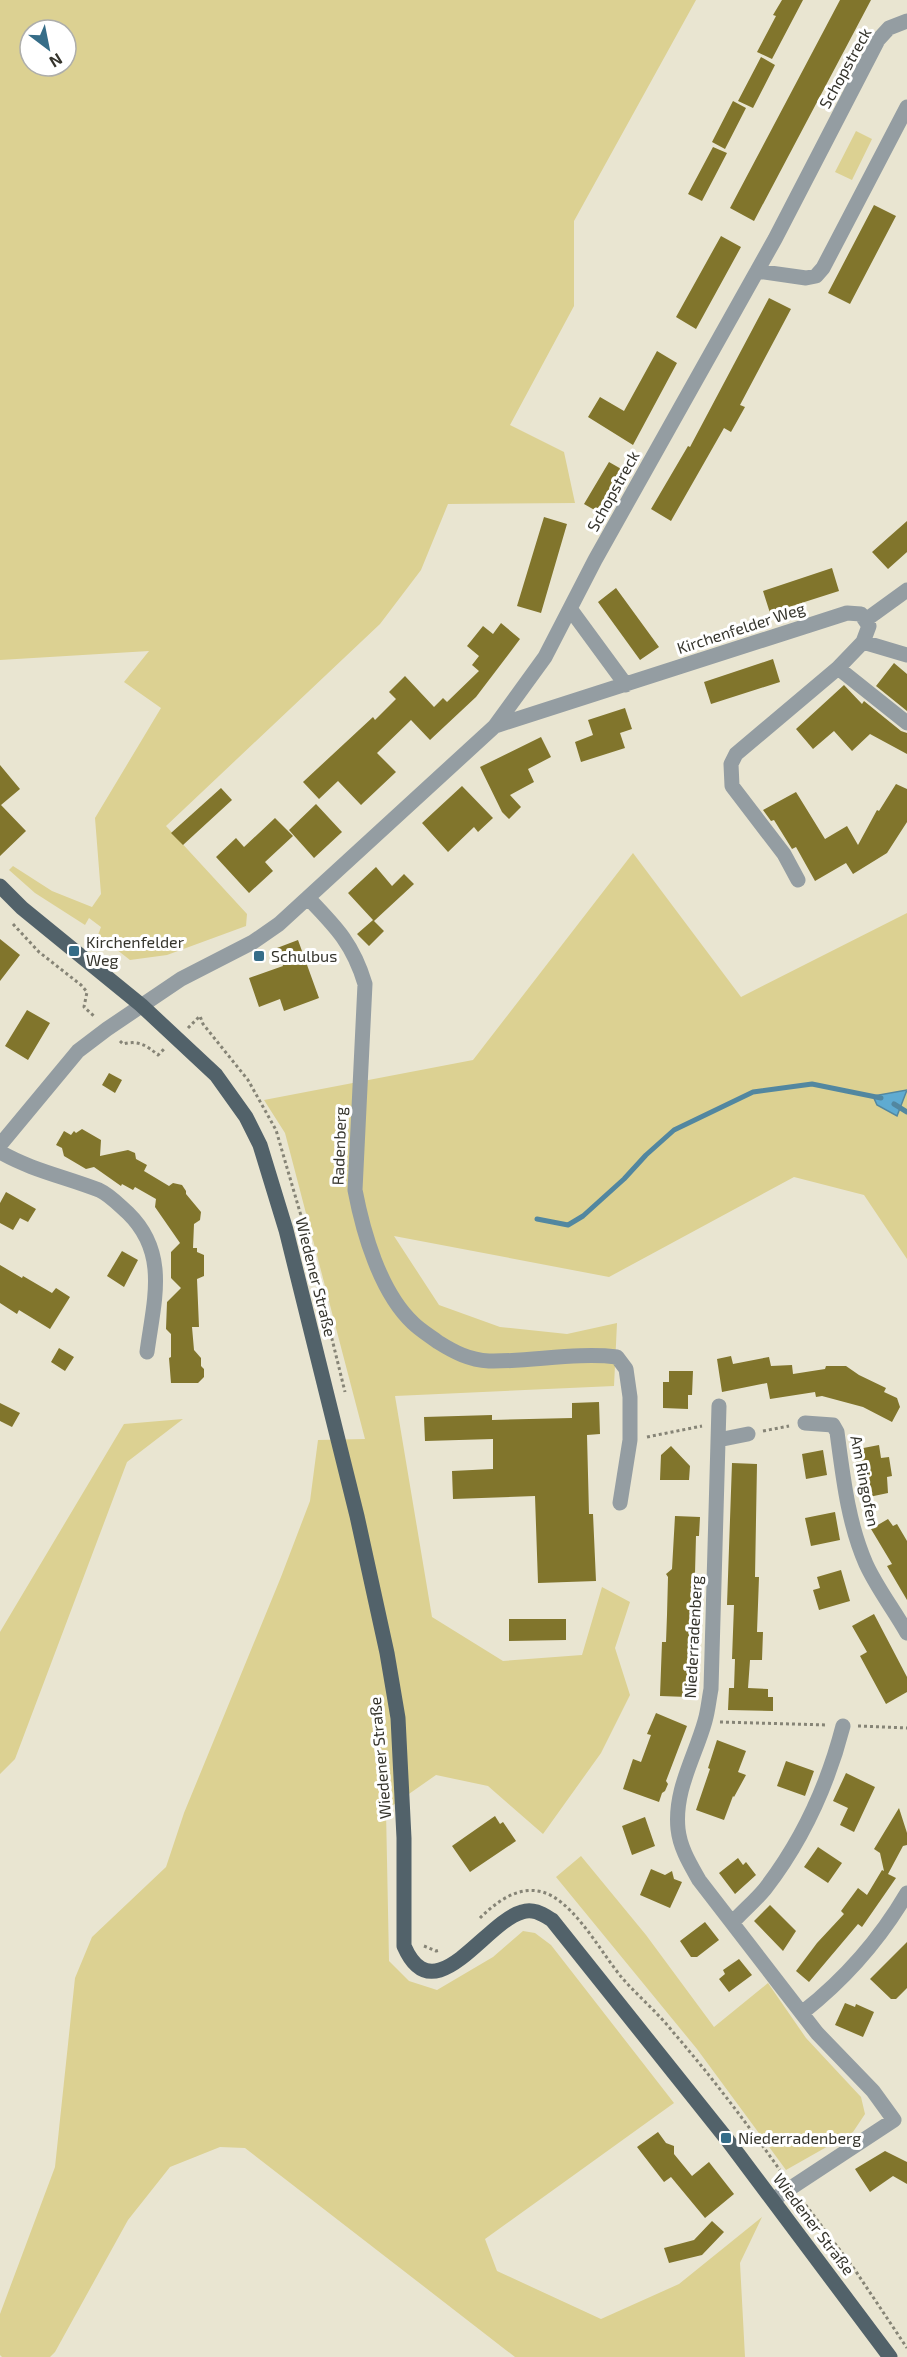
<svg xmlns="http://www.w3.org/2000/svg" width="907" height="2357" font-family="'Exo 2',sans-serif">
<style>
.green{fill:#dcd192;fill-rule:evenodd}
.water{fill:#5fabd1;stroke:#5287a0;stroke-width:1.5}
.lines{fill:none;stroke-linecap:round;stroke-linejoin:round}
.stream{stroke:#5287a0;stroke-width:5}
.building{fill:#81752c}
.path{stroke:#868476;stroke-width:3;stroke-dasharray:3 3;stroke-linecap:butt}
.minor{stroke:#949da2;stroke-width:15}
.major{stroke:#52626a;stroke-width:15}
.poi-dot{fill:#366d88;stroke:#fff;stroke-width:2}
.labels{text-anchor:middle;stroke-width:6;stroke-linejoin:round;paint-order:stroke}
.street-label{font-size:16px;fill:#35342c;stroke:#fff}
.poi-label{font-size:16px;fill:#35342c;stroke:#fff;text-anchor:start}
</style>
<rect width="100%" height="100%" fill="#e9e5d1"/>
<path class="green" d="M0,0h696l-122,221v85l-64,119 54,27 11,51 -127,1 -27,66 -41,54 -214,202 81,88 -1,12 -79,29 -37,5 -32,-25 3,-8 -12,-9 -4,7 -50,-32 -26,-23 4,-4 39,25 40,16 9,-13 -6,-76 66,-110 -37,-26 25,-31 -149,9zM30,30h36v36h-36z
M856,131l16,8 -20,41 -17,-8z
M633,853l108,144 166,-84v346l-43,-64 -70,-18 -185,100 -215,-41 45,69 61,22 67,7 50,-11 -3,63 -219,10 37,221 71,44 79,-6 20,-68 28,15 -15,46 15,47 -29,58 -58,81 -55,-48 -52,-11 -50,35 3,151 20,20 28,9 56,-33 30,-26 12,2 16,12 123,158 -189,136 12,32 104,48 78,-35 83,-67 -22,46 5,94h-230l-270,-209 -25,-1 -50,20 -42,53 -73,132 -5,5h-48l-2,-2v-41l55,-147 20,-189 17,-41 74,-70 18,-54 97,-236 29,-76 8,-61 47,-1 -80,-306 -21,-33 209,-40z
M183,1419l-56,43 -112,297 -15,15v-142l124,-208z
M581,1856l65,79 68,92 54,-44 38,55 55,59 4,17 -12,18 -67,38 -89,-121 -141,-172z"/>
<path class="water" d="M907,1090l-10,26 -20,-11 -4,-9z"/>
<g class="lines">
<path class="stream" d="M894,1104l13,8
M537,1219l31,6 15,-9 41,-37 22,-24 28,-25 79,-38 59,-8 69,14"/>
</g>
<path class="building" d="M782,0h21l-31,59 -15,-7 19,-36 -3,-1z
M840,0h31l-117,221 -24,-13z
M761,57l14,8 -22,43 -15,-7z
M733,101l13,7 -21,41 -13,-7z
M713,147l14,6 -25,48 -14,-7z
M874,205l22,11 -46,88 -22,-11z
M721,236l20,11 -45,82 -20,-12z
M769,298l22,11 -51,96 5,2 -14,25 -7,-4 -53,93 -20,-12 37,-63 2,1z
M657,351l20,12 -44,82 -45,-28 12,-20 24,14z
M609,462l14,8 -16,28 7,4 -9,14 -21,-12z
M544,517l23,7 -26,89 -24,-7z
M907,521v31l-19,17 -16,-17z
M832,568l7,23 -69,22 -7,-22z
M616,588l43,59 -19,13 -42,-58z
M501,623l19,16 -12,16 -32,42 -46,43 -19,-20 -34,33 19,19 -35,33 -23,-24 -19,18 -16,-17 70,-65 2,3 21,-21 -7,-7 16,-16 29,31 9,-9 4,4 32,-31 -7,-6 7,-9 -12,-10 16,-20 10,8z
M773,659l7,23 -69,22 -7,-22z
M894,663l13,11v37l-31,-25z
M844,685l18,19 2,-3 37,30 6,2v21l-37,-20 -18,17 -18,-20 -21,18 -17,-20z
M625,708l7,21 -12,4 5,15 -44,14 -6,-20 18,-7 -5,-15z
M541,737l10,20 -23,12 6,13 -24,13 11,12 -12,12 -7,-7 -22,-45z
M0,765l20,24 -19,16 25,26 -26,25z
M896,784l11,5v33l-20,31 -34,21 -7,-11 -31,18 -19,-34 -4,2 -18,-29 -3,1 -8,-11 33,-18 29,47 22,-13 11,19 19,-35 2,1z
M462,786l31,32 -15,14 -4,-5 -26,25 -26,-29z
M221,788l11,12 -49,45 -12,-12z
M316,804l26,28 -28,26 -25,-28z
M275,818l18,18 -28,26 8,9 -24,22 -33,-36 20,-19 8,9z
M376,867l16,19 12,-12 10,10 -40,37 10,10 -15,15 -12,-12 16,-14 -25,-27z
M0,939l20,16 -20,26z
M298,940l21,58 -35,13 -4,-12 -21,8 -10,-29 34,-12 -6,-18z
M27,1010l23,13 -22,37 -23,-14z
M109,1073l13,7 -7,13 -13,-8z
M82,1129l19,11 -1,16 28,-6 7,3 1,6 11,6 -3,6 25,15 4,-3 9,2 4,6v3l15,18 -1,8 -6,4 -1,24h4v4l7,3v21l-7,3 2,48h-7l2,23 7,8v8l3,3v8l-6,6h-27l-2,-25 2,-1v-23l-5,-5 1,-27 14,-14 -10,-10v-26l9,-9 -25,-36 1,-8 -21,-12 -2,3 -11,-6 -1,2 -27,-19 -8,2 -22,-13 -2,-8 -6,-3 8,-14 7,4 3,-4 2,2z
M6,1192l30,17 -8,13 -8,-4 -7,12 -13,-7v-20z
M122,1251l16,9 -14,27 -17,-11z
M0,1265l22,13 1,-2 29,17 4,-5 14,9 -20,32 -31,-19 -2,4 -17,-11z
M59,1348l15,9 -9,14 -14,-9z
M731,1356l2,8 36,-7 2,9 21,-1 1,9 32,-5 1,-3h20l13,9 27,13 -2,4 13,6 3,9 -8,15 -29,-15 -41,-11 -6,1 -1,-5 -45,7 -3,-16 -45,9 -5,-33z
M669,1371h24l-1,24h-4v14l-25,-1v-26h6z
M599,1402l1,32 -13,1 2,79h4l3,67 -58,2 -3,-87 -82,3 -1,-28 41,-2v-30l-68,2 -1,-24 68,-2v5l80,-2v-15z
M0,1403l20,10 -8,14 -12,-6z
M879,1445l2,13 8,-1 3,19 -5,1 1,16 -19,4 -3,-16h-3l-2,-11 -4,1 -4,-21z
M671,1446l19,20 -1,14h-29l1,-25z
M823,1450l4,25 -21,4 -4,-25z
M732,1463l25,1 -2,113h4l-2,55h6l-1,28h-12l-2,28 20,1v8h5v14l-45,-1 1,-22h5l1,-29h-3l2,-54h-7z
M835,1512l5,28 -29,6 -6,-28z
M675,1516l25,1 -1,19h-3l-1,37 -3,2 2,2 -1,66h-4l-1,54 -28,-1 2,-54h4l1,-27 1,-38 -2,-3 6,-5z
M888,1519l5,7 4,-2 10,17v59l-20,-34 5,-2 -21,-35z
M841,1570l9,31 -31,9 -6,-20 7,-2 -3,-11z
M874,1614l33,63v15l-21,12 -26,-48 7,-4 -15,-26z
M509,1619h57v21l-57,1z
M656,1713l31,13 -21,55 2,3 -3,7 -3,2 -3,9 -36,-13 10,-30 8,3 10,-27 -4,-1z
M717,1740l29,11 -8,21 8,3 -12,22 -1,-1 -9,24 -28,-10 14,-41 -2,-1z
M786,1761l28,10 -9,25 -28,-10z
M846,1773l29,14 -21,45 -14,-7 8,-17 -15,-7z
M899,1808l8,25v12l-4,1 -15,28 8,4 -34,49 -4,-3 -49,58 -13,-11 21,-28 27,-29 -3,-3 17,-23 9,7 15,-25 2,1 -4,-18 -6,-4z
M495,1816l5,8 3,-2 13,19 -46,31 -18,-26z
M645,1817l10,29 -23,9 -10,-29z
M818,1847l24,16 -14,20 -24,-16z
M738,1858l5,7 3,-3 10,13 -21,19 -16,-21z
M651,1869l14,6 7,-4 2,8 8,3 -12,26 -30,-13z
M770,1905l26,26 -13,20 -29,-30z
M705,1922l14,18 -22,17h-6l-11,-16z
M907,1942v46l-11,11h-5l-21,-20z
M739,1959l13,16 -23,17 -10,-13 6,-5 -2,-4z
M845,2003l10,4 1,-3 18,8 -11,25 -28,-12z
M658,2132l8,11 8,3v8l18,22 17,-14 25,32 -29,24 -34,-41 -7,5 -27,-35z
M885,2151l22,11v22l-14,-8 -23,16 -15,-23z
M712,2221l12,11 -22,23 -33,8 -5,-15 30,-8z"/>
<g class="lines">
<path class="path" d="M13,924l26,28 42,33 6,7 -3,15 11,10
M188,1028l12,-12 3,8 45,56 28,50 28,96
M120,1041l3,3c15,-4 23,1 35,11l7,-7
M306,1233l39,159
M763,1431l26,-5
M647,1437l55,-11
M720,1722l107,3
M858,1726l49,2
M480,1918c19,-19 45,-37 72,-22 28,16 50,58 71,83 16,18 35,34 50,53 39,45 75,93 109,141
M424,1946l12,5 4,-1
M802,2200l53,70 52,78"/>
<path class="minor" d="M757,271l49,7 10,-2 7,-8 84,-161
M571,610l55,75
M867,619l40,-29
M838,668l69,55
M495,726l50,-69 50,-97 180,-321 103,-199 11,-12 18,-7
M798,880l-14,-26 -52,-68 -1,-22 5,-10 102,-86 25,-26
M308,898c28,29 45,46 57,86l-10,206c8,42 25,102 58,133 7,7 17,13 25,19 16,10 31,18 51,19 42,1 86,-9 128,-4l9,12 4,28v43l-10,63
M0,1145l78,-94 29,-22 74,-50 72,-37 26,-18 216,-198 352,-113 14,1 8,12 -6,16 44,13
M0,1152c31,18 66,25 99,38 11,5 20,15 29,23 41,40 26,87 19,139
M719,1406l-8,283c-2,10 -3,22 -6,32 -10,36 -31,69 -27,108 2,19 12,35 21,51l118,153 56,58 21,29
M805,1423l28,2 4,7c6,45 11,91 29,132 11,24 28,46 41,69
M718,1440l30,-6
M733,1922c10,-11 22,-21 32,-33 37,-48 63,-105 78,-163
M803,2012c42,-33 77,-73 104,-119
M774,2199l120,-79"/>
<path class="major" d="M0,886l22,22 119,97 75,70 30,42 14,28 26,85 71,286 30,137 11,65 6,120v108c30,69 81,-24 118,-34 11,-4 20,2 30,8l174,218 164,219"/>
</g>
<g class="poi-dot">
<rect x="68" y="945" width="12" height="12" rx="3"/>
<rect x="253" y="950" width="12" height="12" rx="3"/>
<rect x="720" y="2132" width="12" height="12" rx="3"/>
</g>
<g class="labels">
<g class="street-label">
<text transform="translate(845 68) rotate(-61)" y="6">Schopstreck</text>
<text transform="translate(613 491) rotate(-61)" y="6">Schopstreck</text>
<text transform="translate(741 628) rotate(-18)" y="6">Kirchenfelder Weg</text>
<text transform="translate(339 1146) rotate(-88)" y="6">Radenberg</text>
<text transform="translate(316 1277) rotate(76)" y="6">Wiedener Straße</text>
<text transform="translate(865 1481) rotate(79)" y="6">Am Ringofen</text>
<text transform="translate(693 1637) rotate(-87)" y="6">Niederradenberg</text>
<text transform="translate(380 1758) rotate(-95)" y="6">Wiedener Straße</text>
<text transform="translate(814 2224) rotate(53)" y="6">Wiedener Straße</text>
</g>
<g class="poi-label">
<text x="86" y="948">Kirchenfelder<tspan x="86" dy="18">Weg</tspan></text>
<text x="271" y="962">Schulbus</text>
<text x="738" y="2144">Niederradenberg</text>
</g>
</g>
<g transform="translate(48 48) rotate(148)"><circle r="28" fill="#ffffff" stroke="#aeaeab" stroke-width="1.5"/>
<path d="M0-4.5L10 22L0 15L-10 22Z" fill="#366d88"/>
<text y="-9" font-size="16" font-weight="bold" text-anchor="middle" fill="#35342c">N</text>
</g>
</svg>
